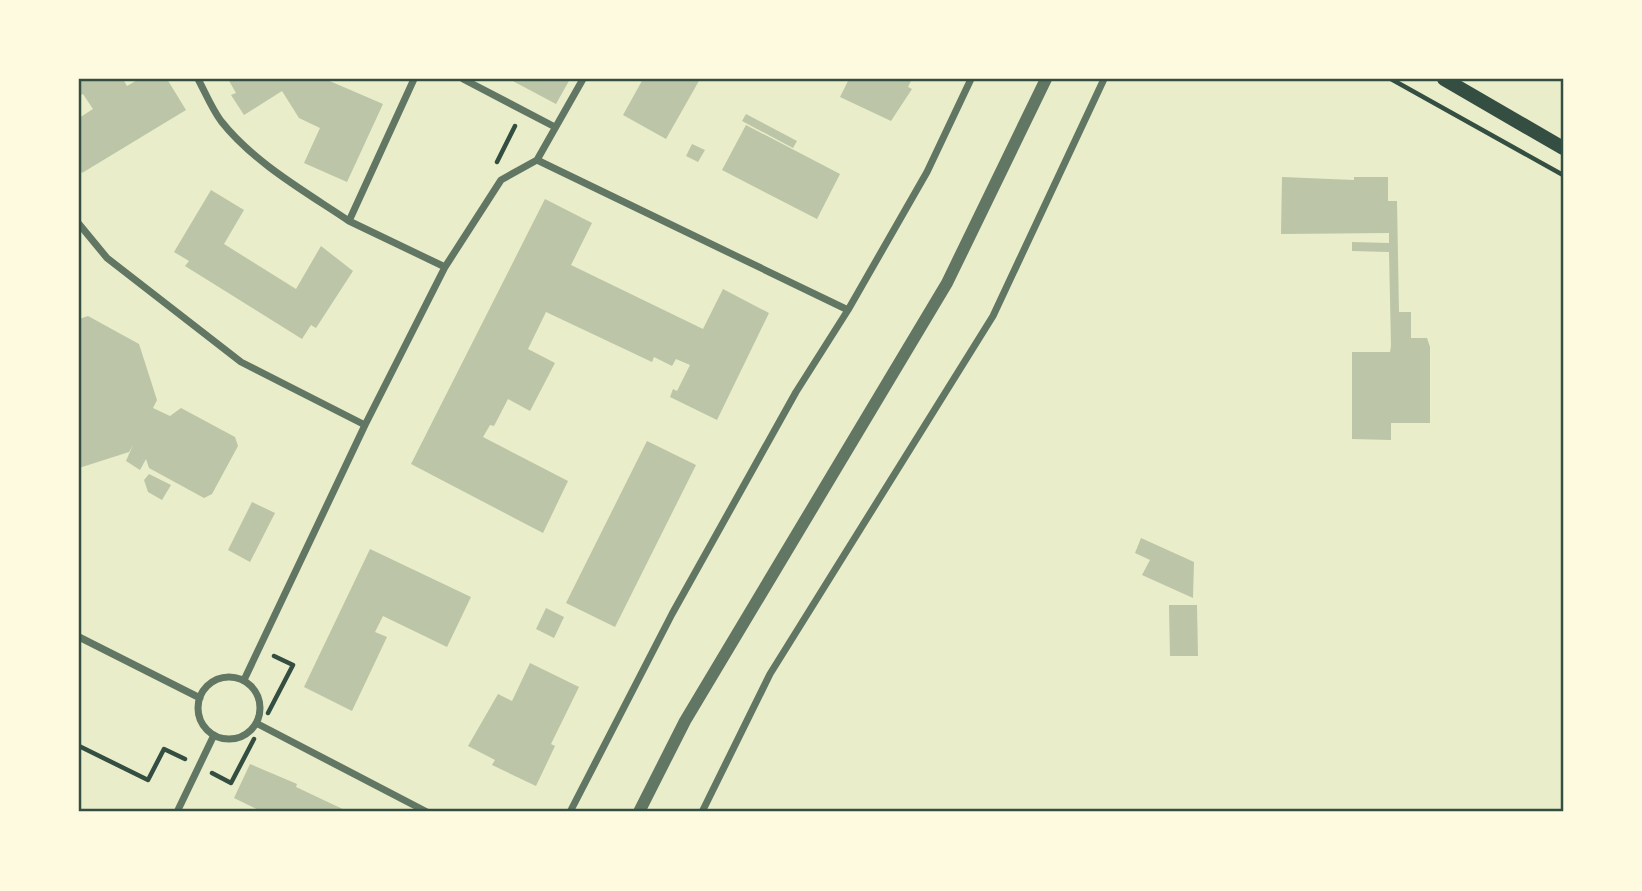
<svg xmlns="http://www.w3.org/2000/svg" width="1642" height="891" font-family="Roboto,sans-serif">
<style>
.building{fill:#bcc5a7}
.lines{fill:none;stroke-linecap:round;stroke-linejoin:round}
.path{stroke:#344e41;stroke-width:4.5}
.minor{stroke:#617663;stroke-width:7}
.tertiary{stroke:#617663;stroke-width:12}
.secondary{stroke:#344e41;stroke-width:14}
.neatline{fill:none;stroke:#344e41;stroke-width:2.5}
</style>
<rect width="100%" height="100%" fill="#e9edc9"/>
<path class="building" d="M79,79h44l4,7 12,-7h28l19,31 -104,63 -3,-5v-50l14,-9 -10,-15 -4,2z
M228,79h97l58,25 -36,78 -43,-19 16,-35 -21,-10 -17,-27 -38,24 -13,-20 5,-2z
M509,79h61l-14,25z
M643,79h57l-34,60 -43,-24z
M849,79h63l-4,8 4,2 -21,32 -51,-24z
M746,114l51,27 -4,7 -51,-27z
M746,125l94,49 -23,45 -95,-49z
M692,144l13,6 -7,12 -12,-6z
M1282,177l72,3v-3h34v24h9l2,111h12v26h16l3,9v76h-39v17l-39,-1v-87h38l1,-6 -2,-94 -37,-1v-9l37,1v-10l-108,1z
M211,190l33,20 -20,34 72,45 25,-43 32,25 -37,57 -5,-3 -9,14 -117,-73 4,-5 -15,-9z
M545,199l47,24 -21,42 132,64 20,-40 46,24 -52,107 -47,-23 3,-8 4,2 13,-26 -14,-6 -4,7 -18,-9 -2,5 -106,-50 -18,37 27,14 -25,48 -22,-12 -14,27 -4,-1 -7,12 85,44 -25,52 -132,-69z
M88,316l51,28 18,56 -4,8 17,8 11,-8 54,29 3,9 -26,48 -8,4 -55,-30 -3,-9 -6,11 -14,-9 7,-16 -4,7 -50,16v-149z
M647,441l49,24 -81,162 -49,-24z
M149,474l22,11 -9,15 -14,-8 -4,-12z
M252,502l23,11 -25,49 -22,-12z
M1141,538l53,24 -1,36 -51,-23 8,-15 -15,-7z
M370,549l101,48 -24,50 -64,-31 -8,16 12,5 -35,74 -48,-24z
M1169,605h28l1,51h-28z
M546,608l18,9 -10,21 -18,-9z
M530,663l49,24 -28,57 4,2 -19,40 -44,-21 3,-5 -27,-14 30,-52 14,7z
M250,764l47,20 -1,3 53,25h-86l-25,-12 -4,-2z"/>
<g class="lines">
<path class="path" d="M1391,79l172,96
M497,162l18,-36
M268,713l25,-48 -19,-9
M79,746l69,34 16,-31 21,10
M212,773l19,10 23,-44"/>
<path class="minor" d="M198,79c7,13 14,30 23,42 33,42 85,71 128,100
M414,79l-65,142 96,46
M463,79l92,48
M537,160l311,150
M537,160l46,-81
M79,224l28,34 134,104 124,63
M79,637l121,61
M198 708a31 31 0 1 1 62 0a31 31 0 1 1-62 0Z
M244,680l121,-255 80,-158 56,-87 36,-20
M256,723l171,89
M177,812l37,-77
M570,812l102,-198 124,-222 52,-82 79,-138 44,-93
M702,812l68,-138 223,-358 111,-237"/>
<path class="tertiary" d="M639,812l46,-91 262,-438 99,-204"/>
<path class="secondary" d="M1444,79l119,69"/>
</g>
<rect width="1642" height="891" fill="none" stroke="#fefae0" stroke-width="161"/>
<rect x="80" y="80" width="1482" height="730" class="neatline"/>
</svg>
